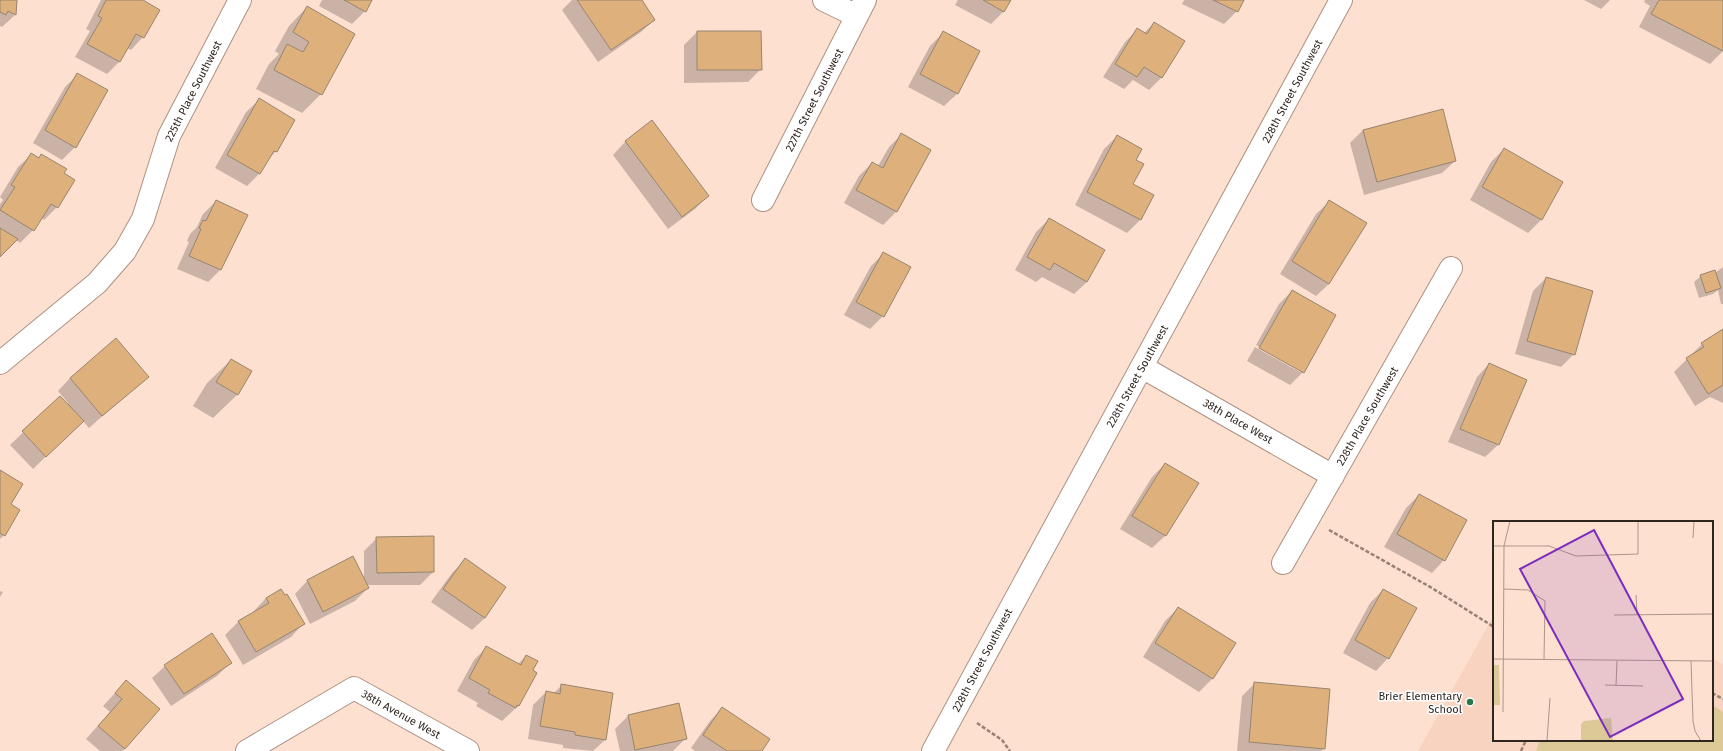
<svg xmlns="http://www.w3.org/2000/svg" width="1723" height="751" font-family="'Fira Sans',sans-serif">
<style>
.built{fill:#f7d3c0}
.green{fill:#dbca98}
.shadow{fill:#0003}
.building{fill:#deb17c;stroke:#97846f}
.lines{fill:none;stroke-linecap:round;stroke-linejoin:round}
.minor-casing{stroke:#ac9183;stroke-width:24}
.secondary-casing{stroke:#ac9183;stroke-width:24}
.path{stroke:#968277;stroke-width:2.5;stroke-dasharray:4 2;stroke-linecap:butt}
.minor{stroke:#fff;stroke-width:22}
.secondary{stroke:#fff;stroke-width:22}
.poi-dot{fill:#27794b;stroke:#fff;stroke-width:1.5}
.labels{text-anchor:middle;stroke-width:3;stroke-linejoin:round;paint-order:stroke}
.street-label{font-size:11px;fill:#302620;stroke:#fff}
.poi-label{font-size:11px;fill:#302620;stroke:#fff;text-anchor:end}
.inset-road{fill:none;stroke:#ab968a;stroke-width:1}
.view{fill:#7b2cbf;fill-opacity:0.15;stroke:#7b2cbf;stroke-width:2}
.inset-edge{fill:none;stroke:#302620;stroke-width:2}
</style>
<rect width="100%" height="100%" fill="#fde0d0"/>
<path class="built" d="M1494,615v125h218v-82l11,6v87h-305z"/>
<path class="green" d="M1712,705l11,7v39h-187l4,-11h172z"/>
<path class="shadow" d="M0,0h16l-1,15 -13,12 -2,-1z
M101,0h39l3,37 -12,13 -4,-2 -7,13 -13,13 -32,-17 15,-26 -4,-2z
M322,0h49l-6,11 -13,13 -33,-18z
M572,0h68l14,20 -13,12 -43,30 -36,-52z
M958,0h52l-6,11 -13,13 -36,-19z
M1184,0h59l-6,11 -13,13 -42,-20z
M1584,0h26l-9,9z
M1645,0h78v51l-13,13 -71,-37 11,-21 -6,-4z
M307,7l14,87 -19,19 -46,-24 13,-25 10,-10 -4,-3 14,-25z
M1154,23l8,54 -13,13 -16,-10 -9,9 -21,-12 22,-35 13,-13 6,4z
M697,32l64,37 -13,13 -64,1v-38z
M943,33l36,19 -22,42 -13,12 -36,-19 22,-41z
M78,74l-3,73 -13,13 -29,-17 32,-56z
M259,100l17,51 -9,9 -8,14 -12,12 -32,-18 31,-56z
M1442,110l13,51 -13,12 -78,22 -14,-52 13,-13z
M652,122l56,74 -13,13 -27,20 -55,-74 12,-13z
M902,134l28,16 -34,62 -13,13 -39,-22 15,-27 13,-13 6,3 11,-19z
M1117,136l18,24 -3,25 21,11 -13,24 -13,13 -52,-28 29,-56z
M1504,149l58,33 -21,38 -13,13 -58,-33 21,-38z
M31,155l7,4 4,-4 21,19 -6,33 -13,13 -3,-2 -8,12 -13,13 -4,-3 -16,16v-52l3,-4 -3,-3 18,-30z
M216,201l4,69 -12,12 -31,-13 12,-27 -2,-1 3,-7 7,-7 6,-13z
M1329,202v82l-13,12 -36,-22 36,-60z
M1049,219l38,63 -13,12 -32,-17 -6,5 -21,-12 21,-38z
M884,253l-1,63 -13,13 -26,-14 27,-49z
M1723,267v37h-2l-3,-14 -5,4 -14,4 -5,-16 7,-6 14,-3z
M1546,278l28,76 -13,13 -46,-13 18,-63z
M1292,291l43,24 -32,57 -13,13 -43,-24 8,-14 45,25v-2l-44,-25 23,-41z
M1723,330v73l-13,-6 -15,9 -21,-34 28,-28z
M231,360l20,12 -14,23 -24,23 -20,-12 14,-23z
M1489,364l37,16 -28,65 -13,12 -37,-15 29,-65z
M147,377l-58,51 -6,-7 -50,48 -23,-24 50,-48 6,7 2,-1 -10,-12 12,-13z
M1165,464l32,20 -32,52 -13,12 -32,-19 32,-52z
M0,471l9,33 -5,31 -4,4z
M1419,495l25,65 -12,13 -48,-26 22,-39z
M377,538l56,34 -13,13h-54l2,3 -13,13 -45,23 -15,-30 12,-13 45,-23 12,23v-30z
M465,560l20,58 -13,12 -41,-28 21,-29z
M1383,590l5,68 -12,13 -33,-18 27,-50z
M0,591l3,1 -3,5z
M266,598l37,26 -12,13 -48,28 -18,-30 13,-13 16,-9v-2z
M1178,608l56,35 -22,36 -13,13 -56,-35 22,-36z
M487,647l31,17 8,-8 6,15 4,2 -18,33 -16,15 -26,-15 2,-3 -21,-12 17,-31z
M230,663l-13,13 -46,30 -19,-28 13,-12z
M126,681l-1,68 -3,2h-22l-14,-12 24,-27 -7,-6z
M1255,683l69,65 -3,3h-84l5,-55z
M561,686l44,54 -12,11 -30,-3v-3l-35,-6 5,-34 13,-13 7,2z
M722,708l38,43h-65l-4,-3 19,-27z
M628,716l58,22 -13,13h-53l-5,-22z"/>
<path class="building" d="M0,0h17l-1,15 -8,-4 -2,4 -6,-3z
M106,0h37l17,10 -16,28 -8,-4 -16,28 -33,-18 15,-26 -4,-2z
M344,0h28l-6,12z
M577,0h65l13,20 -44,30z
M983,0h28l-7,12z
M1213,0h31l-6,12z
M1659,0h64v51l-72,-37z
M307,6l48,28 -33,61 -48,-25 13,-26 16,8 6,-10 -16,-10z
M1154,22l31,19 -23,37 -18,-11 -7,10 -22,-13 22,-36 10,6z
M697,31h64l1,39h-65z
M943,31l37,20 -22,43 -38,-20z
M77,73l31,17 -32,58 -31,-18z
M259,98l36,22 -18,32 -3,-1 -14,23 -33,-19z
M1443,109l13,52 -79,21 -14,-52z
M652,120l57,76 -27,21 -57,-76z
M901,133l30,17 -34,62 -41,-22 16,-28 11,6z
M1117,135l25,14 -6,11 8,4 -11,20 21,11 -13,25 -54,-28z
M1504,148l59,34 -21,38 -60,-33z
M31,153l8,5 2,-4 26,15 -3,4 11,7 -17,28 -7,-4 -17,27 -34,-21 15,-23 -4,-2z
M216,200l32,15 -27,55 -32,-14 12,-27 -2,-1 4,-8 3,1z
M1329,200l38,23 -38,61 -37,-23z
M1049,218l56,32 -18,32 -33,-19 -4,7 -23,-13z
M0,228l18,11 -18,18z
M883,252l28,15 -27,50 -28,-15z
M1715,270l6,18 -15,5 -6,-18z
M1546,277l47,14 -18,64 -48,-14z
M1292,290l44,25 -32,58 -45,-25z
M1723,329v56l-15,9 -22,-36 18,-11 -3,-4z
M116,338l33,39 -47,39 -32,-38z
M231,359l21,12 -14,24 -22,-13z
M1489,363l38,17 -28,65 -39,-16z
M60,396l24,25 -38,36 -24,-26z
M1165,463l34,20 -33,53 -34,-20z
M0,470l23,14 -12,20 9,6 -15,26 -5,-3z
M1419,494l48,26 -22,41 -48,-27z
M434,536v36l-57,1 -1,-36z
M353,556l16,32 -46,24 -16,-32z
M465,558l41,29 -21,31 -42,-29z
M281,589l4,6 2,-1 18,30 -49,28 -18,-31 31,-18 -3,-5z
M1383,589l34,19 -28,51 -34,-19z
M1178,607l58,36 -23,36 -58,-36z
M212,633l20,30 -48,31 -20,-29z
M486,646l35,19 5,-10 12,6 -5,9 4,3 -18,33 -2,-1 -1,3 -28,-15 2,-3 -21,-12z
M126,680l34,29 -35,40 -27,-23 24,-27 -7,-6z
M1254,682l76,7 -5,60 -76,-7z
M561,684l52,9 -7,47 -31,-5v-3l-35,-6 6,-35 14,3z
M679,703l8,36 -52,11 -7,-35z
M722,707l48,32 -8,12h-35l-24,-16z"/>
<g class="lines">
<g class="minor-casing">
<path id="minor" d="M824,0l33,16
M763,200l102,-200
M0,363l97,-80 28,-32 18,-32 26,-83 71,-136
M1142,367l191,109
M1283,563l168,-295
M247,751l107,-63 114,63"/>
</g>
<g class="secondary-casing">
<path id="secondary" d="M933,751l408,-751"/>
</g>
<path class="path" d="M1329,530l103,58 62,39
M1712,693l11,6
M977,723l25,17 8,11
M1521,751l5,-11"/>
<use href="#minor" class="minor"/>
<use href="#secondary" class="secondary"/>
</g>
<circle class="poi-dot" cx="1470" cy="702" r="4"/>
<g class="labels">
<g class="street-label">
<text transform="translate(193 91) rotate(-63)" y="4">225th Place Southwest</text>
<text transform="translate(1292 91) rotate(-62)" y="4">228th Street Southwest</text>
<text transform="translate(814 100) rotate(-63)" y="4">227th Street Southwest</text>
<text transform="translate(1137 376) rotate(-61)" y="4">228th Street Southwest</text>
<text transform="translate(1367 416) rotate(-60)" y="4">228th Place Southwest</text>
<text transform="translate(1238 421) rotate(30)" y="4">38th Place West</text>
<text transform="translate(982 660) rotate(-62)" y="4">228th Street Southwest</text>
<text transform="translate(401 714) rotate(29)" y="4">38th Avenue West</text>
</g>
<g class="poi-label">
<text x="1462" y="700">Brier Elementary<tspan x="1462" dy="13">School</tspan></text>
</g>
</g>
<g transform="translate(1493 521)">
<rect width="220" height="220" fill="#fde0d0"/>
<path d="M0,144h6l1,40h-7zM118,197l2,23h-32v-17l3,-3z" fill="#dbca98"/>
<path class="inset-road" d="M200,17l1,-17M0,25h56l27,10 62,-2v-33M11,68l24,1 17,11 -1,59M143,74l1,20M121,94l99,-1M0,138l220,2M198,140l2,60 2,10 6,10M112,164l38,1M123,164l1,-24M10,191l1,-166 6,-25M54,220l3,-43"/>
<path class="view" d="M101,9l89,169 -73,38 -90,-168z"/>
<rect width="220" height="220" class="inset-edge"/>
</g>
</svg>
